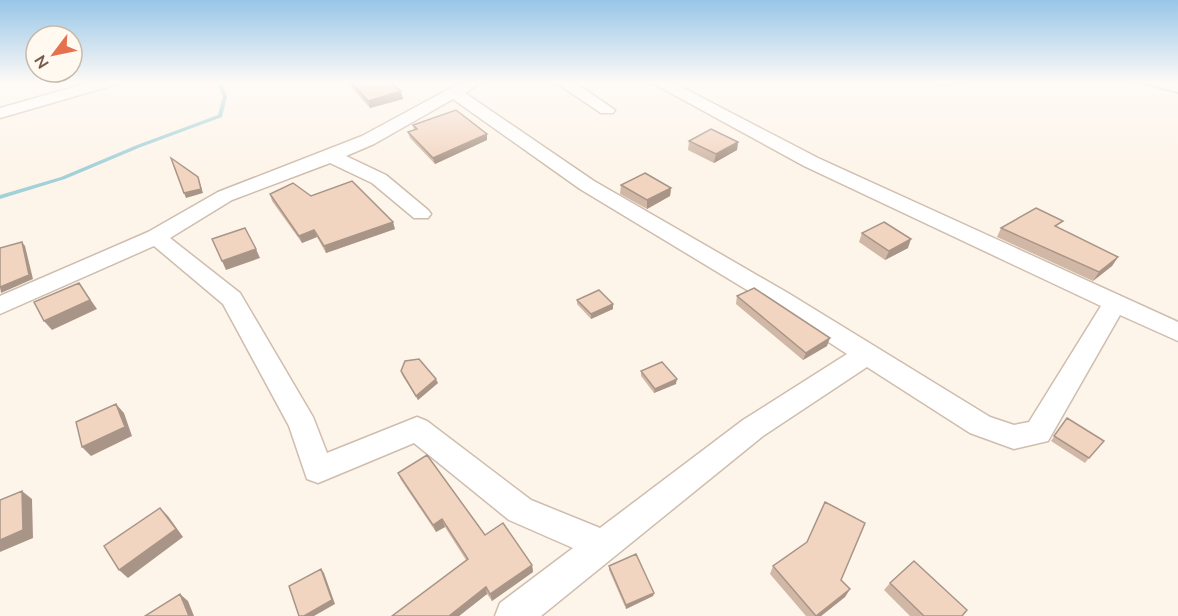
<svg xmlns="http://www.w3.org/2000/svg" width="1178" height="616" font-family="Mulish,sans-serif">
<style>
.lines{fill:none;stroke-linecap:round;stroke-linejoin:round}
.stream{fill:#a3d1d9;fill-rule:evenodd}
.street-casing{stroke:#cfbdae;stroke-width:3}
.street{fill:#fff;fill-rule:evenodd}
.wall{fill:#d0b7a6}
.shaded-wall{fill:#a99587}
.building{fill:#f2d5c1;stroke:#a99587;stroke-width:1.5}
</style>
<rect width="100%" height="100%" fill="#fdf5ea"/>
<g class="lines">
<path class="stream" d="M217,82h4l6,14 -5,21 -81,30 -76,32 -65,20v-4l61,-18 76,-32 81,-30 5,-19z
M954,82h13l-2,1 -23,3 -2,-1z
M1131,82h8l39,10v2z"/>
<g class="street-casing">
<path id="street" d="M92,82h25l-3,3 -114,33v-10z
M462,82h20l-17,11 129,88 194,112 202,124 24,8 15,-3 72,-116 -297,-140 -148,-81 -3,-3h19l146,76 360,164v19l-58,-26 -72,126 -34,8 -44,-16 -103,-66 -104,69 -222,180h-46l5,-13 73,-55 -64,-28 -95,-77 -96,40 -11,-4 -18,-53 -66,-122 -69,-58 -154,68v-18l148,-64 70,-40 144,-56zM453,99l127,90 192,116 75,49 -104,66 -143,108 -69,-28 -104,-79 -10,-4 -90,36 -14,-36 -73,-124 -70,-55 62,-38 98,-37 42,20 42,35h14l3,-4 -3,-4 -42,-35 -40,-19 28,-12z
M555,82h19l41,28 -2,3h-12z"/>
</g>
<use href="#street" class="street"/>
</g>
<path class="wall" d="M347,82h41l15,17 -33,9z
M413,125l74,15 -52,24 -25,-26 -2,-6 6,-2z
M689,141l49,1 -1,8 -23,13 -26,-13z
M621,185l50,3 -1,8 -23,13 -27,-15z
M270,194l41,2 84,33 -69,24 -9,-16 -15,6 -30,-42z
M1001,228h58l59,29 -6,9 -19,15 -96,-44z
M862,233l46,15 -23,12 -26,-18z
M737,296l90,50 -24,14 -67,-56z
M577,300l36,9 -22,10 -14,-15z
M401,371l37,12 -20,17 -16,-25z
M641,371l35,13 -22,9 -13,-17z
M1067,418l22,40 -4,5 -34,-22z
M398,473l87,62 47,30 1,7 -41,29 -5,-7 -28,22h-67l74,-56 -21,-33 -9,5 -35,-52z
M609,566l45,27 -1,3 -27,13 -17,-39z
M773,566l68,14 9,9 -5,8 -24,19h-15l-36,-42z
M890,583l72,33h-52l-26,-26z"/>
<path class="shaded-wall" d="M401,91l2,8 -33,9 -2,-7z
M487,134v6l-52,24 -2,-6z
M738,142l-1,8 -23,13 2,-9z
M198,177l5,16 -17,5 -2,-5z
M671,188l-1,8 -23,13v-9z
M393,222l2,7 -69,24 -2,-7z
M314,230l3,7 -15,6 -3,-7z
M911,239l-3,9 -23,12 4,-9z
M22,242l3,4 8,33 -32,14 -1,-6z
M256,249l4,9 -34,12 -4,-9z
M1118,257l-6,9 -19,15 6,-9z
M79,283l18,26 -45,21 -8,-9z
M613,304v5l-22,10v-5z
M830,338l-3,8 -24,14 3,-7z
M436,379l2,4 -20,17 -2,-4z
M677,379l-1,5 -22,9 1,-4z
M116,404l8,9 8,23 -41,20 -9,-9z
M22,491l10,8 1,39 -33,14v-12z
M160,508l8,8 15,21 -55,41 -9,-8z
M442,519l3,8 -9,5 -3,-7z
M532,565l1,7 -41,29 -2,-7z
M321,569l3,4 11,31 -21,12h-10z
M486,587l1,7 -28,22h-10z
M850,589l-5,8 -24,19h-5z
M654,593l-1,3 -27,13v-4z
M180,594l8,7 6,15h-5z"/>
<path class="building" d="M351,82h37l13,9 -33,10z
M456,110l31,24 -54,24 -25,-26 9,-3 -4,-4z
M711,129l27,13 -22,12 -27,-13z
M171,158l27,19 3,12 -17,4z
M645,173l26,15 -24,12 -26,-15z
M352,181l41,41 -69,24 -10,-16 -15,6 -29,-42 23,-11 18,13z
M1036,208l27,13 -8,5 63,31 -19,15 -98,-44z
M884,222l27,17 -22,12 -27,-18z
M245,228l11,21 -34,12 -10,-22z
M22,242l7,33 -29,12v-39z
M79,283l11,17 -46,21 -10,-19z
M754,288l76,50 -24,15 -69,-57z
M599,290l14,14 -22,10 -14,-14z
M419,359l17,20 -20,17 -15,-25 4,-10z
M662,362l15,17 -22,10 -14,-18z
M116,404l9,23 -43,20 -6,-25z
M1067,418l37,23 -15,17 -35,-22z
M427,455l58,80 18,-12 29,42 -42,29 -4,-7 -37,29h-57l76,-57 -26,-40 -9,6 -35,-52z
M22,491l1,39 -23,10v-40z
M825,502l40,21 -24,57 9,9 -34,27 -43,-50 34,-24z
M160,508l16,21 -57,41 -15,-24z
M636,554l18,39 -28,12 -17,-39z
M914,561l53,49 -5,6h-38l-34,-33z
M321,569l11,31 -28,16h-5l-10,-30z
M180,594l9,22h-44z"/>
<linearGradient id="sky" x2="0" y2="1"><stop stop-color="#97c6e8"/><stop offset="0.49" stop-color="#fefaf6"/><stop offset="1" stop-color="#fefaf6" stop-opacity="0"/></linearGradient>
<rect width="1178" height="168" fill="url(#sky)"/>
<g transform="translate(54 54) rotate(238)"><circle r="28" fill="#fff9f0" stroke="#c9baae" stroke-width="1.5"/>
<path d="M0-4.5L10 22L0 15L-10 22Z" fill="#e6714f"/>
<text y="-9" font-size="16" font-weight="bold" text-anchor="middle" fill="#785c4c">N</text>
</g>
</svg>
